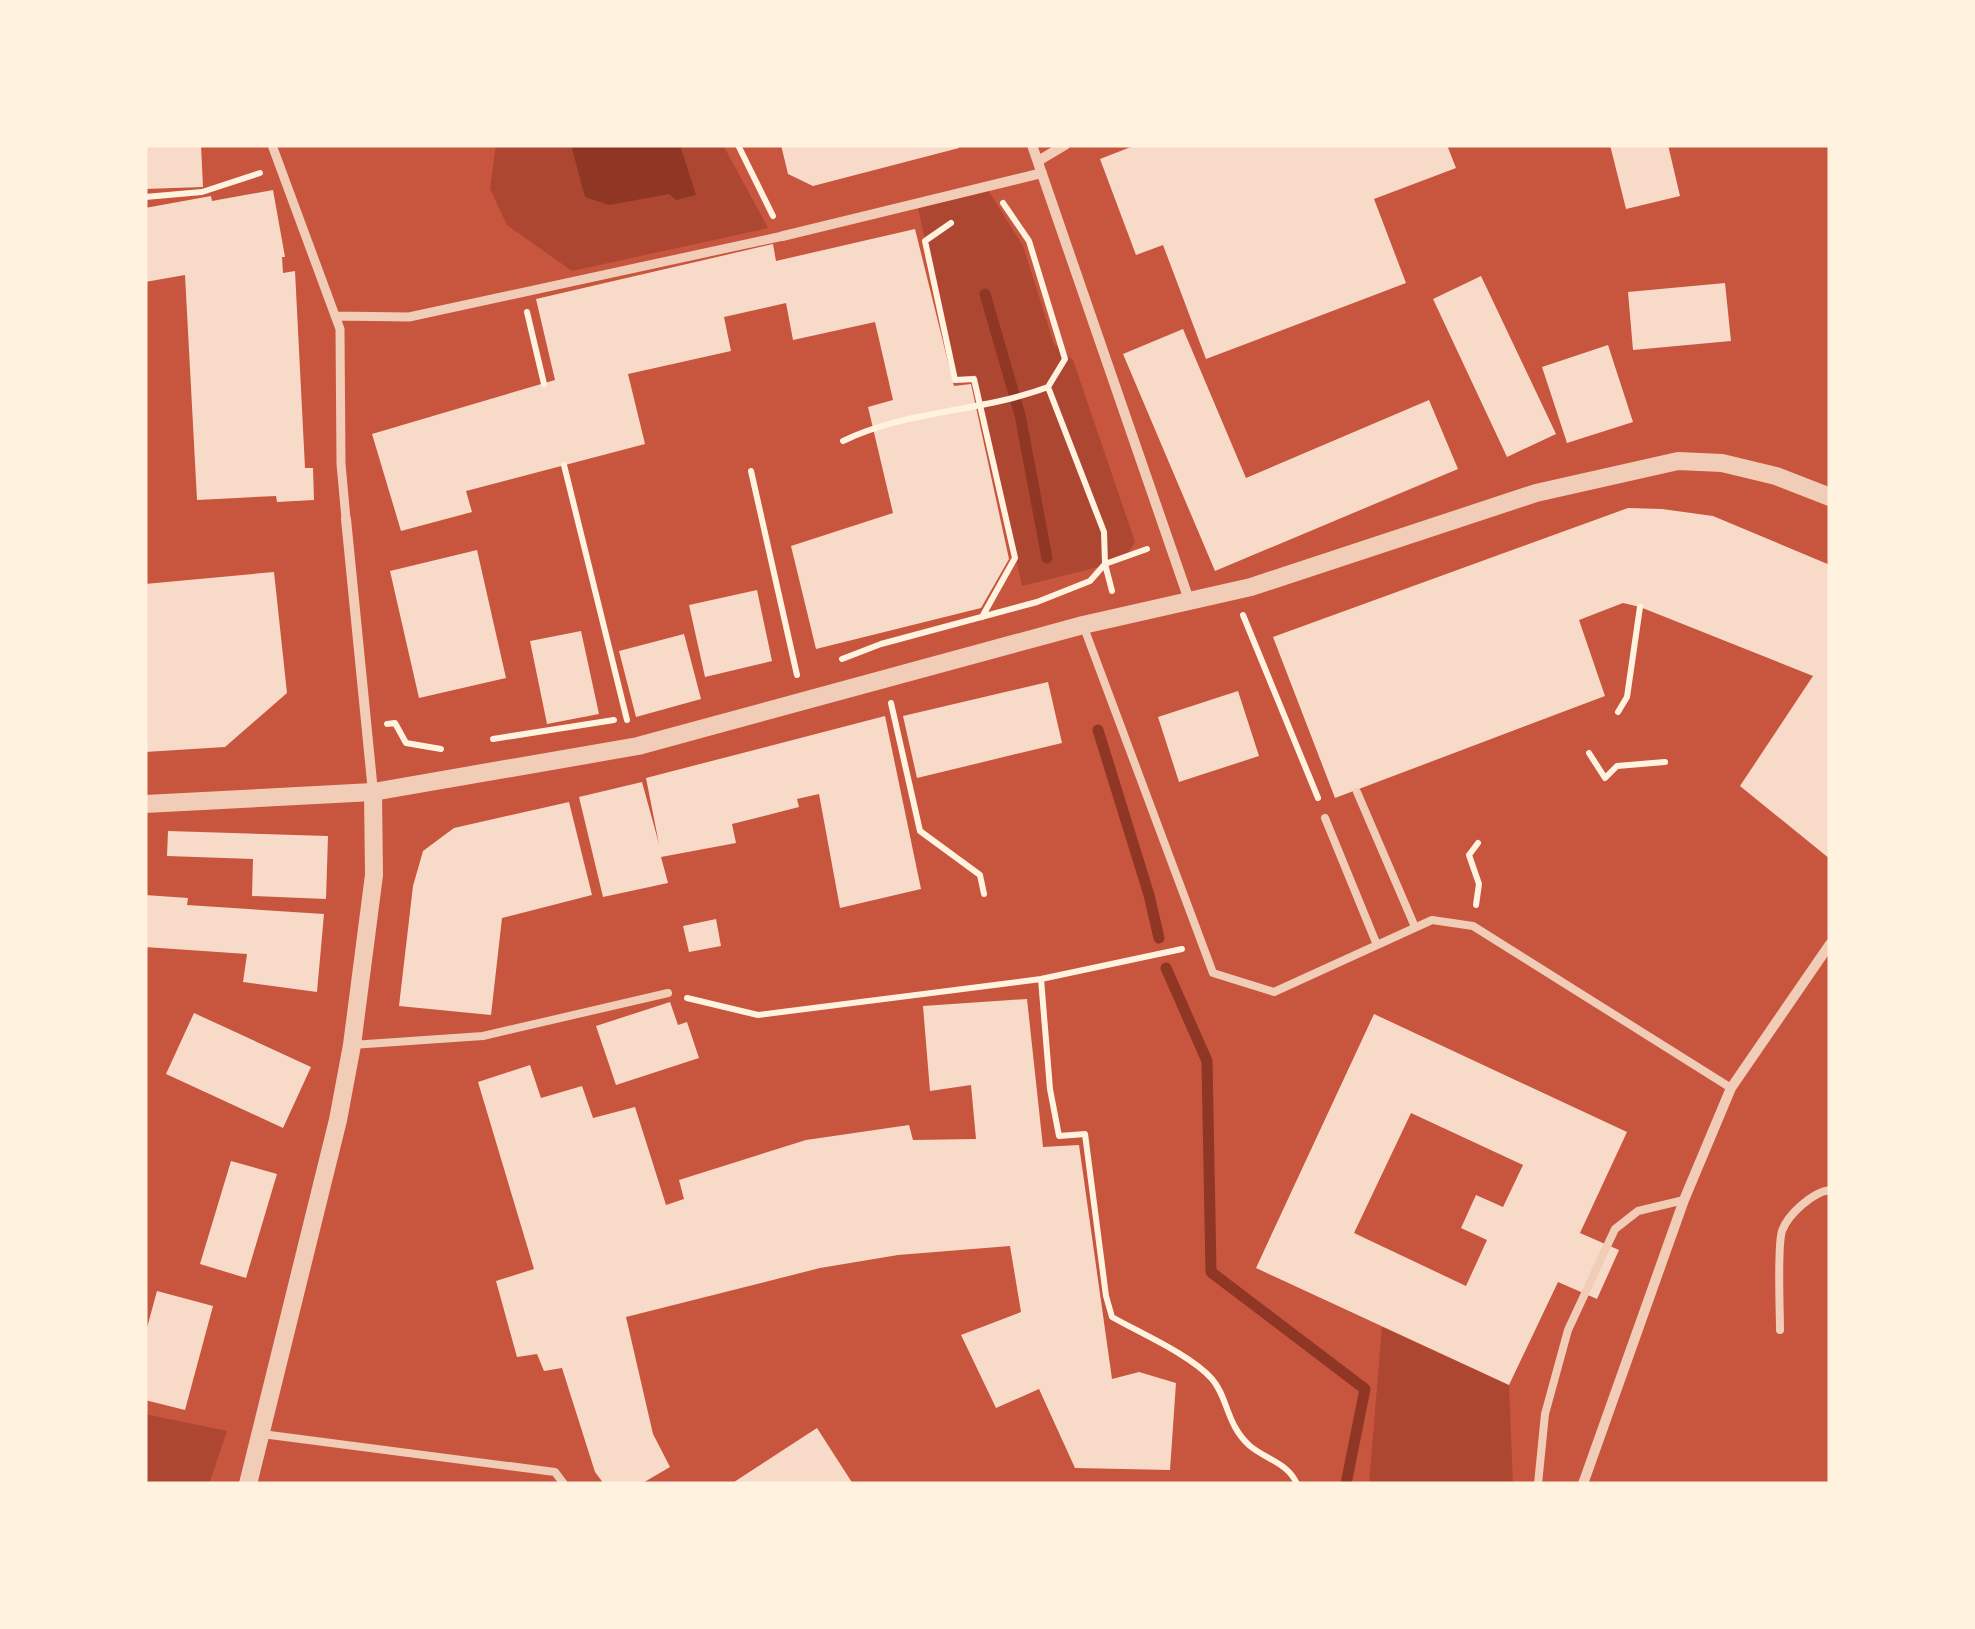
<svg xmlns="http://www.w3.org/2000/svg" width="1975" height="1629" font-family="Signika,sans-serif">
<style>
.green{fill:#ae4732}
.water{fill:#8f3625}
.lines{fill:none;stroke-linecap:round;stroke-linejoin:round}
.stream{stroke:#8f3625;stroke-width:11}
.building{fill:#f7dbc8;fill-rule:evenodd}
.path{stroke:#fff3e0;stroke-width:6}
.service{stroke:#f1ccb7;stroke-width:8}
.pedestrian{stroke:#f1ccb7;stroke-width:9}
.minor{stroke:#f1ccb7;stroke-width:10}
.tertiary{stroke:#f1ccb7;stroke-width:18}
</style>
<rect width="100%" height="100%" fill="#c8553d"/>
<path class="green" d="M496,145h227l45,83 -196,43 -65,-46 -17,-36z
M988,190l35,56 31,98 19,16 62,182 -12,19 -101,25 -46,-211 -20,3 -38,-170z
M1382,1327l127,58 4,99h-144z
M145,1414l82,17 -18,53h-64z"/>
<path class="water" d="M571,145h109l16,50 -20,5 -7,-6 -60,11 -24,-8z"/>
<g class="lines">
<path class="stream" d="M985,294l35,121 27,143
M1098,730l51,165 10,43
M1166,968l41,93 4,211 154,117 -19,95"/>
</g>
<path class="building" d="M145,145h56l2,42 -58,2z
M781,145h177l1,3 -146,38 -25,-12z
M1136,145h311l9,23 -82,31 32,84 -200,76 -43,-114 -27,10 -36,-96z
M1610,145h58l12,51 -54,13z
M273,190l12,67h-3l1,16 12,-2 10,197h8l1,32 -37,2 -1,-6 -79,4 -12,-225 -40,7v-74l66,-12 1,5z
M915,229l39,157 17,-2 38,175 -28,49 -165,41 -25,-103 102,-33 -25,-106 25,-7 -18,-78 -82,18 -7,-37 -62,14 7,34 -103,23 17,70 -179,47 6,21 -71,19 -29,-97 183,-54 -19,-81 237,-55 3,17z
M1481,276l75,158 -49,23 -74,-158z
M1725,283l6,58 -98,9 -5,-58z
M1183,329l63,149 183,-78 29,69 -243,102 -92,-217z
M1608,345l25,77 -66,21 -25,-76z
M1628,508l34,1 51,7 117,49v294l-90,-73 73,-110 -173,-69 -17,-4 -44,17 26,76 -270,102 -62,-161z
M477,550l29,128 -87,20 -29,-127z
M274,572l13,121 -62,54 -80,5v-168z
M757,590l15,71 -67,16 -16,-72z
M581,631l18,83 -52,10 -17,-83z
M684,634l17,65 -65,18 -17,-66z
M1048,682l14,61 -145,35 -14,-62z
M1238,691l21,65 -80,26 -21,-65z
M885,716l36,173 -81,19 -21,-114 -22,5 2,8 -67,17 4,19 -75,14 7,26 -65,14 -24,-100 63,-15 17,62 -13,-66z
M569,802l23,93 -90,23 -11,97 -92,-9 14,-120 10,-35 31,-23z
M168,831l160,5 -2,63 -74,-3 1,-37 -86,-3z
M145,895l43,3 -1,7 137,9 -7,78 -74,-10 4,-28 -102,-7z
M716,919l5,27 -32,6 -6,-26z
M1027,999l16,148 36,-2 33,234 27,-7 37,11 -6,87 -95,-2 -36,-79 -43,19 -35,-73 60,-23 -11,-66 -112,9 -78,13 -194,49 27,117 17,33 -29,17h-37l-9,-12 -33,-104 -18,3 -7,-17 -20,3 -21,-76 38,-12 -56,-187 52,-17 11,33 41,-12 11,32 42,-11 31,98 18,-6 -5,-19 127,-40 103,-15 4,15 63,-1 -5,-54 -41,6 -7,-85z
M670,1002l8,23 9,-3 12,36 -83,27 -20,-59z
M194,1013l117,54 -28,61 -117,-54z
M1374,1014l253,118 -47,101 39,17 -22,49 -39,-17 -49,103 -253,-117zM1411,1113l112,52 -20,42 -27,-12 -15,33 26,12 -21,46 -112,-53z
M231,1161l46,13 -31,104 -46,-14z
M157,1291l56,15 -28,104 -40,-10v-65z
M817,1428l36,56h-122z"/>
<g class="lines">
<path class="path" d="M738,145l35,71
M145,197l57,-5 58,-19
M951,223l-26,18 30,139 19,-1 41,179 -33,59
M527,312l17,72
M843,441c64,-31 139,-29 205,-54
M564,465l63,255
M751,471l46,204
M1112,591l-7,-27 42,-15
M1243,615l75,183
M842,659l39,-15 156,-42 53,-21 15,-17 -1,-32 -56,-145 17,-28 -36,-118 -26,-38
M891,703l29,128 60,44 4,19
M1618,712l9,-15 13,-90
M387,724l8,-1 11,20 35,6
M493,739l121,-19
M1589,753l16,25 12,-12 48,-4
M1476,905l3,-21 -10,-29 9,-12
M1041,979l9,110 9,47 26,-2 21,162 6,21c28,16 79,38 100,62 16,18 14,46 38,67 17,14 38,17 47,38
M687,998l71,17 283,-36 141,-30"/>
<path class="service" d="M1083,625l130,348 61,19 158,-72 41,6 258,162
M1357,792l58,135
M1325,818l52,127
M352,1045l131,-9 185,-43
M1780,1330c0,-20 -3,-84 2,-99 6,-17 31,-39 48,-41
M262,1434l293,38 9,12
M1538,1484l7,-70 23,-84 47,-101 23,-18 46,-11"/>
<path class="pedestrian" d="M272,145l68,184 1,135 5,55
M335,316l74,1 374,-81"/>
<path class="minor" d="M1032,145l157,455
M1038,161l27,-16
M783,236l259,-63
M346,519l27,273
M1583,1484l101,-284 47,-112 99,-144"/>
<path class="tertiary" d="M145,804l228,-12 265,-46 445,-121 168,-38 285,-94 142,-32 44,2 54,13 54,21
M248,1484l90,-364 14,-75 22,-170 -1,-83"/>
</g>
<rect width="1975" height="1629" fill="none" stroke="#fff3e0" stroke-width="295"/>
</svg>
